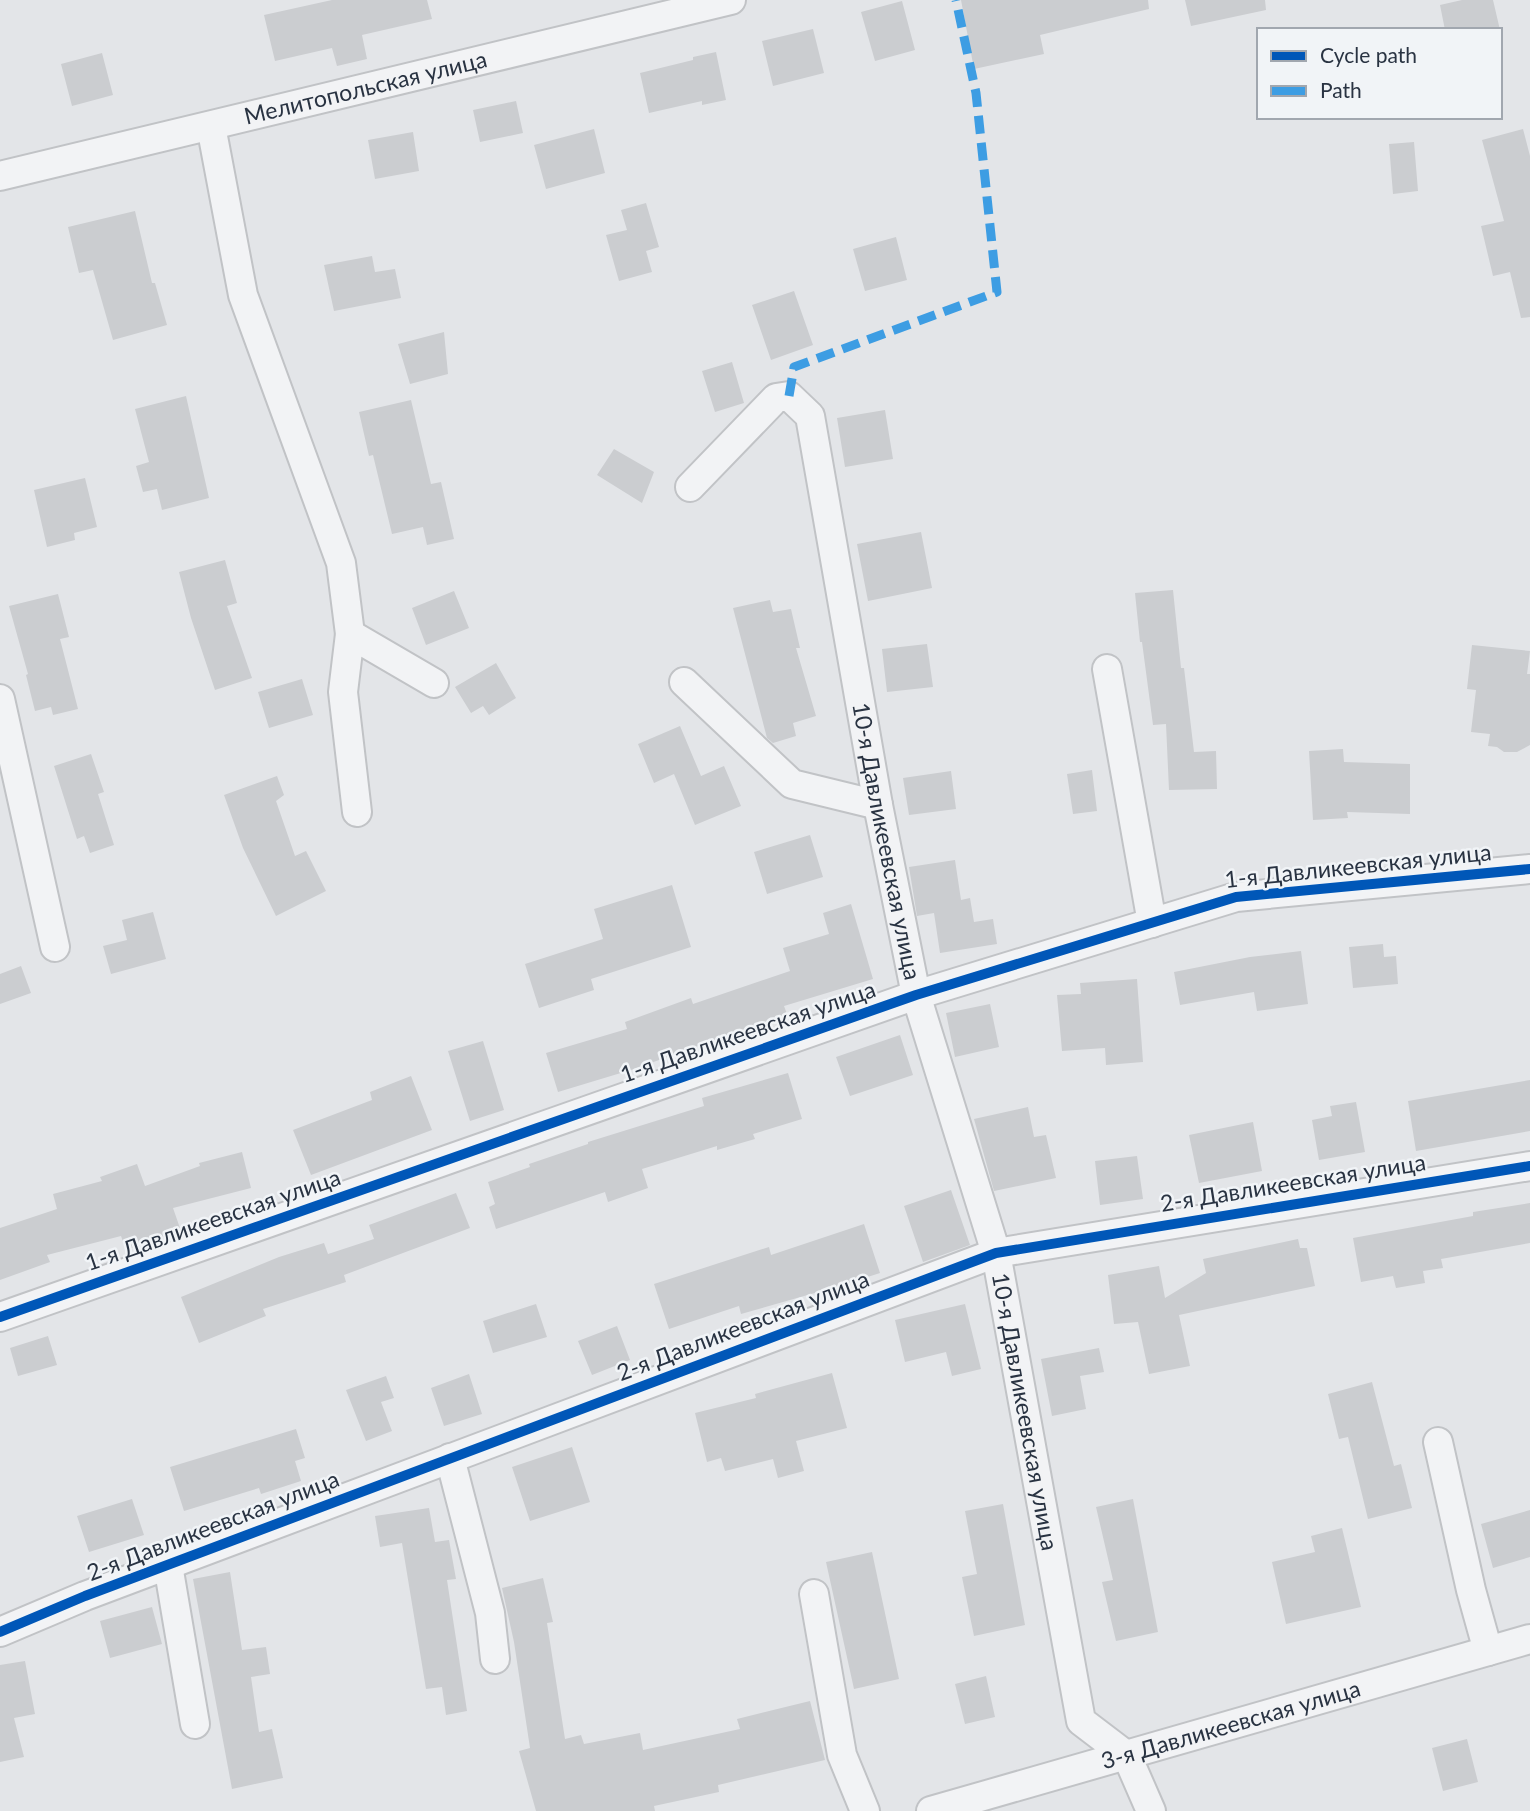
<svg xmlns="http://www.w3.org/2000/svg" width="1530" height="1811" font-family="Lato,sans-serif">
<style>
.building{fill:#cbcdd0}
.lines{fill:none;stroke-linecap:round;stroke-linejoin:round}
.minor-casing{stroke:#c1c3c6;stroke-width:32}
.minor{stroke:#f2f3f5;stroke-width:28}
.quiet{stroke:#3d9de3;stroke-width:9;stroke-dasharray:18 9;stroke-linecap:butt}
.cycleway-casing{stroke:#f1f4f7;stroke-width:15}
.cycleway{stroke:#0057b8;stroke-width:10}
.labels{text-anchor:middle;stroke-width:5;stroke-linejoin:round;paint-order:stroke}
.street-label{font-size:23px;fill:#293342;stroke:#f1f4f7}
</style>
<rect width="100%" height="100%" fill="#e3e5e8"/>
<path class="building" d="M332,0h95l5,19 -70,16 5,24 -30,7 -5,-18 -57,13 -11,-46z
M961,0h187l1,9 -109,26 4,19 -70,15z
M1185,0h80l1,10 -75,16z
M1462,0h31l7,30h-55l-5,-25z
M902,1l13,49 -40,11 -14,-49z
M813,29l11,44 -51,13 -11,-45z
M716,52l10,48 -24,5v-4l-53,12 -9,-40 53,-13v-3z
M102,53l11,42 -41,11 -11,-42z
M516,101l7,32 -43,9 -7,-32z
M594,129l11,44 -59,16 -12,-44z
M1523,129l7,27v161l-9,1 -11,-46 -17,4 -12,-50 23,-5 -22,-81z
M413,132l6,39 -44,8 -7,-39z
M1414,142l4,49 -25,3 -4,-50z
M646,203l13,44 -13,4 6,21 -33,9 -13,-46 21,-5 -6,-20z
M135,211l17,72h3l12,42 -54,15 -20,-70 -14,3 -11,-46z
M896,237l11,43 -42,11 -12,-42z
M372,256l3,16 20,-3 6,29 -67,13 -10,-46z
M794,291l19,54 -42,15 -19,-55z
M444,332l4,42 -38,10 -12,-40z
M732,362l12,41 -29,9 -13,-41z
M186,396l23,102 -47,12 -5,-21 -14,3 -7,-26 13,-4 -14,-53z
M411,400l20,84 10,-2 13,57 -27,6 -4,-18 -31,7 -19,-79 -4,1 -10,-44z
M885,410l8,49 -48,8 -8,-49z
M614,449l40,23 -12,31 -45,-28z
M85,478l12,49 -23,6 1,7 -28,7 -13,-57z
M921,532l11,56 -64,13 -11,-57z
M225,560l12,43 -10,3 25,72 -37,12 -24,-72 -12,-46z
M1173,590l8,78h3l10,84 22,-1 1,38 -48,1 -3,-66 -13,1 -11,-83h-2l-5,-49z
M454,591l15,37 -43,17 -14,-37z
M58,594l11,43 -9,2 18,70 -25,6 -2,-8 -16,4 -9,-36 2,-1 -19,-68z
M770,600l3,12 18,-3 9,39h-4l20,68 -23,7 3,13 -23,7 -6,-5 -34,-130z
M927,644l6,43 -46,5 -5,-43z
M1472,645l58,6 -3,23h3v71l-13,7h-13l-7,-5 -9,-1 2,-12 -19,-2 5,-42 -9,-1z
M496,663l20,35 -27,17 -6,-9 -12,7 -16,-26z
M302,679l11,36 -44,13 -11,-36z
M680,726l21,50 23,-10 17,40 -46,19 -21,-51 -20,9 -16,-39z
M1343,749l1,13 66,2v50l-63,-2 1,6 -35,2 -4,-69z
M91,754l13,38 -6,2 16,51 -24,8 -6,-17 -7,3 -23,-73z
M1092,770l5,41 -24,3 -6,-40z
M951,771l5,38 -47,6 -6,-37z
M277,776l7,19 -8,6 19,55 11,-5 20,40 -50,25 -33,-68 -19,-53z
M810,835l13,42 -56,17 -13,-42z
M955,860l6,40 9,-2 4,24 19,-3 4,25 -57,9 -6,-40 -17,3 -8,-49z
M672,885l19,62 -100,32 3,11 -55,18 -14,-44 78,-25 -9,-30z
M851,904l22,75 -89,27 3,8 -153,55 -76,23 -12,-39 81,-24 -2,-7 66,-24 2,6 97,-33 -7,-23 46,-14 -6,-21z
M153,912l13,47 -55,15 -8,-28 24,-6 -5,-20z
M1383,944l1,13 12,-1 2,28 -45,4 -4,-41z
M1301,951l7,53 -51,7 -3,-19 -74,13 -6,-33 76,-15z
M21,966l10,27 -31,11v-30z
M1137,979l6,83 -37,3 -1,-17 -43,3 -5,-56 24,-1 -1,-11z
M990,1004l9,43 -44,10 -9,-44z
M900,1035l13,40 -63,21 -14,-39z
M483,1041l21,69 -34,11 -22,-70z
M788,1073l14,46 -49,15 2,5 -38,11v-4l-75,23 6,19 -40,14 -3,-10 -109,37 -7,-22 6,-3 -7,-22 42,-15 -1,-3 59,-20v-2l116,-36 -2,-8z
M411,1076l21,54 -121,45 -18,-45 79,-30 -2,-8z
M1530,1080v51l-114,20 -8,-50z
M1356,1102l9,50 -46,8 -7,-40 20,-4 -2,-10z
M1028,1107l6,30 12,-2 10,43 -62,13 -20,-72z
M1253,1122l9,49 -63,12 -10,-48z
M242,1152l9,36 -78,20 8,23 -55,19 -5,-14 -74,19 3,7 -50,18v-52l57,-19 -4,-15 49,-13 -2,-4 37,-13 8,22 55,-20 -1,-3z
M1137,1156l6,43 -43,6 -5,-44z
M951,1190l19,55 -47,17 -19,-56z
M456,1193l14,35 -126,47 2,7 -83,27 3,7 -67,27 -18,-46 98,-40 45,-14 4,11 46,-15 -5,-14z
M1530,1203v40l-89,16 2,9 -20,3 2,12 -29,5 -3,-12 -32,6 -8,-44 120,-22v-4z
M864,1224l16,49 -62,20v-1l-77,22 -2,-8 -70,23 -15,-45 115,-37 2,8z
M1298,1239l2,9h7l8,38 -136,29 11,51 -41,8 -11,-52 -24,2 -6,-49 51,-9 6,32 41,-25 -3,-14z
M536,1304l11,33 -54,16 -10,-32z
M965,1304l16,65 -29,7 -6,-24 -41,10 -10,-42z
M617,1326l13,34 -38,15 -14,-34z
M48,1336l9,29 -39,11 -8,-28z
M1099,1348l5,24 -24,4 6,33 -34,7 -11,-57z
M832,1373l15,55 -51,13 8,30 -26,7 -5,-19 -48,12 -4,-13 -14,4 -12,-49 61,-15 -1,-4z
M469,1374l13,40 -38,12 -13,-38z
M386,1376l8,22 -13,4 11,29 -26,10 -20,-51z
M1372,1382l22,84 7,-2 11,44 -44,11 -20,-82 -9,2 -11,-45z
M296,1429l9,29 -10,3 6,20 -40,13 -2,-6 -75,23 -14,-44z
M572,1447l18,55 -60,19 -18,-54z
M132,1499l12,36 -55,17 -12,-36z
M1133,1499l25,133 -42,9 -14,-59 11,-2 -17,-73z
M1003,1504l22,121 -51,11 -12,-59 15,-3 -12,-63z
M429,1508l6,34 14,-2 7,39 -9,1 20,131 -21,4 -4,-28 -16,2 -24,-146 -22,4 -5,-31z
M1530,1510v47l-37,11 -12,-44z
M1342,1528l19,79 -75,17 -14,-62 43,-10 -4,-16z
M872,1552l27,127 -45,10 -28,-127z
M230,1572l12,78 24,-3 4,27 -19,3 8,55 13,-3 11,49 -51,11 -39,-210z
M543,1578l10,44 -6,1 18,116 16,-4 3,9 56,-11 3,17 97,-21 -3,-10 73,-18 15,59 -107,25 1,7 -65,14 1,5h-119l-17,-60 11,-3 -16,-106 -12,-54z
M152,1607l10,37 -52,14 -10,-37z
M25,1661l10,53 -21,4 10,39 -24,5v-97z
M986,1676l9,41 -30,7 -10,-40z
M1467,1739l11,43 -35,9 -11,-43z"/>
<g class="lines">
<g class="minor-casing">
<g id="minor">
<path d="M211,126l32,169 98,268 9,71"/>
<path id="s1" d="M0,176l731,-176"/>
<path id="s2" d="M690,487l86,-89 13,-2 21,20 68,389 38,190 80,258 85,468 46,35 24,55"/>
<path d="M1107,669l45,254"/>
<path d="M684,682l108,102 86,21"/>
<path d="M0,699l55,248"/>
<path d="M357,812l-14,-120 7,-58 84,49"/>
<path d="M0,1317l916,-322 320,-98 294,-28"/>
<path d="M1438,1442l33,148 17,61"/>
<path d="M450,1458l40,155 5,46"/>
<path d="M168,1565l27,159"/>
<path d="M814,1594l28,161 23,56"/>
<path d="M0,1632l85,-36 911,-343 534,-87"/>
<path id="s3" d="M931,1811l599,-172"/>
</g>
</g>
<use href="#minor" class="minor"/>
<path class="quiet" d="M789,396l5,-29 203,-75 -21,-199 -20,-93"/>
<g class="cycleway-casing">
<path id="cycleway" d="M0,1317l916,-322 320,-98 294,-28
M0,1632l85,-36 911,-343 534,-87"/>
</g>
<use href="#cycleway" class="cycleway"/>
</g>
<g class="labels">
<g class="street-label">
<text dy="8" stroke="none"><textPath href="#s1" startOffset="376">Мелитопольская улица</textPath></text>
<text dy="8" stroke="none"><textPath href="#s2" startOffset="598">10-я Давликеевская улица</textPath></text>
<text transform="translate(1358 866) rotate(-6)" y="8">1-я Давликеевская улица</text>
<text transform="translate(748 1032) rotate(-19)" y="8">1-я Давликеевская улица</text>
<text transform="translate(1293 1183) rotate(-9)" y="8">2-я Давликеевская улица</text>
<text transform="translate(213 1220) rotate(-19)" y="8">1-я Давликеевская улица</text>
<text transform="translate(743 1326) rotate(-21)" y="8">2-я Давликеевская улица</text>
<text dy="8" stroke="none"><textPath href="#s2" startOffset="1186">10-я Давликеевская улица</textPath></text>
<text transform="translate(213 1526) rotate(-21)" y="8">2-я Давликеевская улица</text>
<text dy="8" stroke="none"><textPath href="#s3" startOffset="312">3-я Давликеевская улица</textPath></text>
</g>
</g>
<rect x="1257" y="28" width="245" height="91" fill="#f1f4f7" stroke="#a1a7af" stroke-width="2"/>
<rect x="1271" y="51" width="35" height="10" fill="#0057b8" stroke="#a1a7af" stroke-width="2"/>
<text x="1320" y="63" font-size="21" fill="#293342">Cycle path</text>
<rect x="1271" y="86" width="35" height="10" fill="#3d9de3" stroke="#a1a7af" stroke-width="2"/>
<text x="1320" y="98" font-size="21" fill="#293342">Path</text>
</svg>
